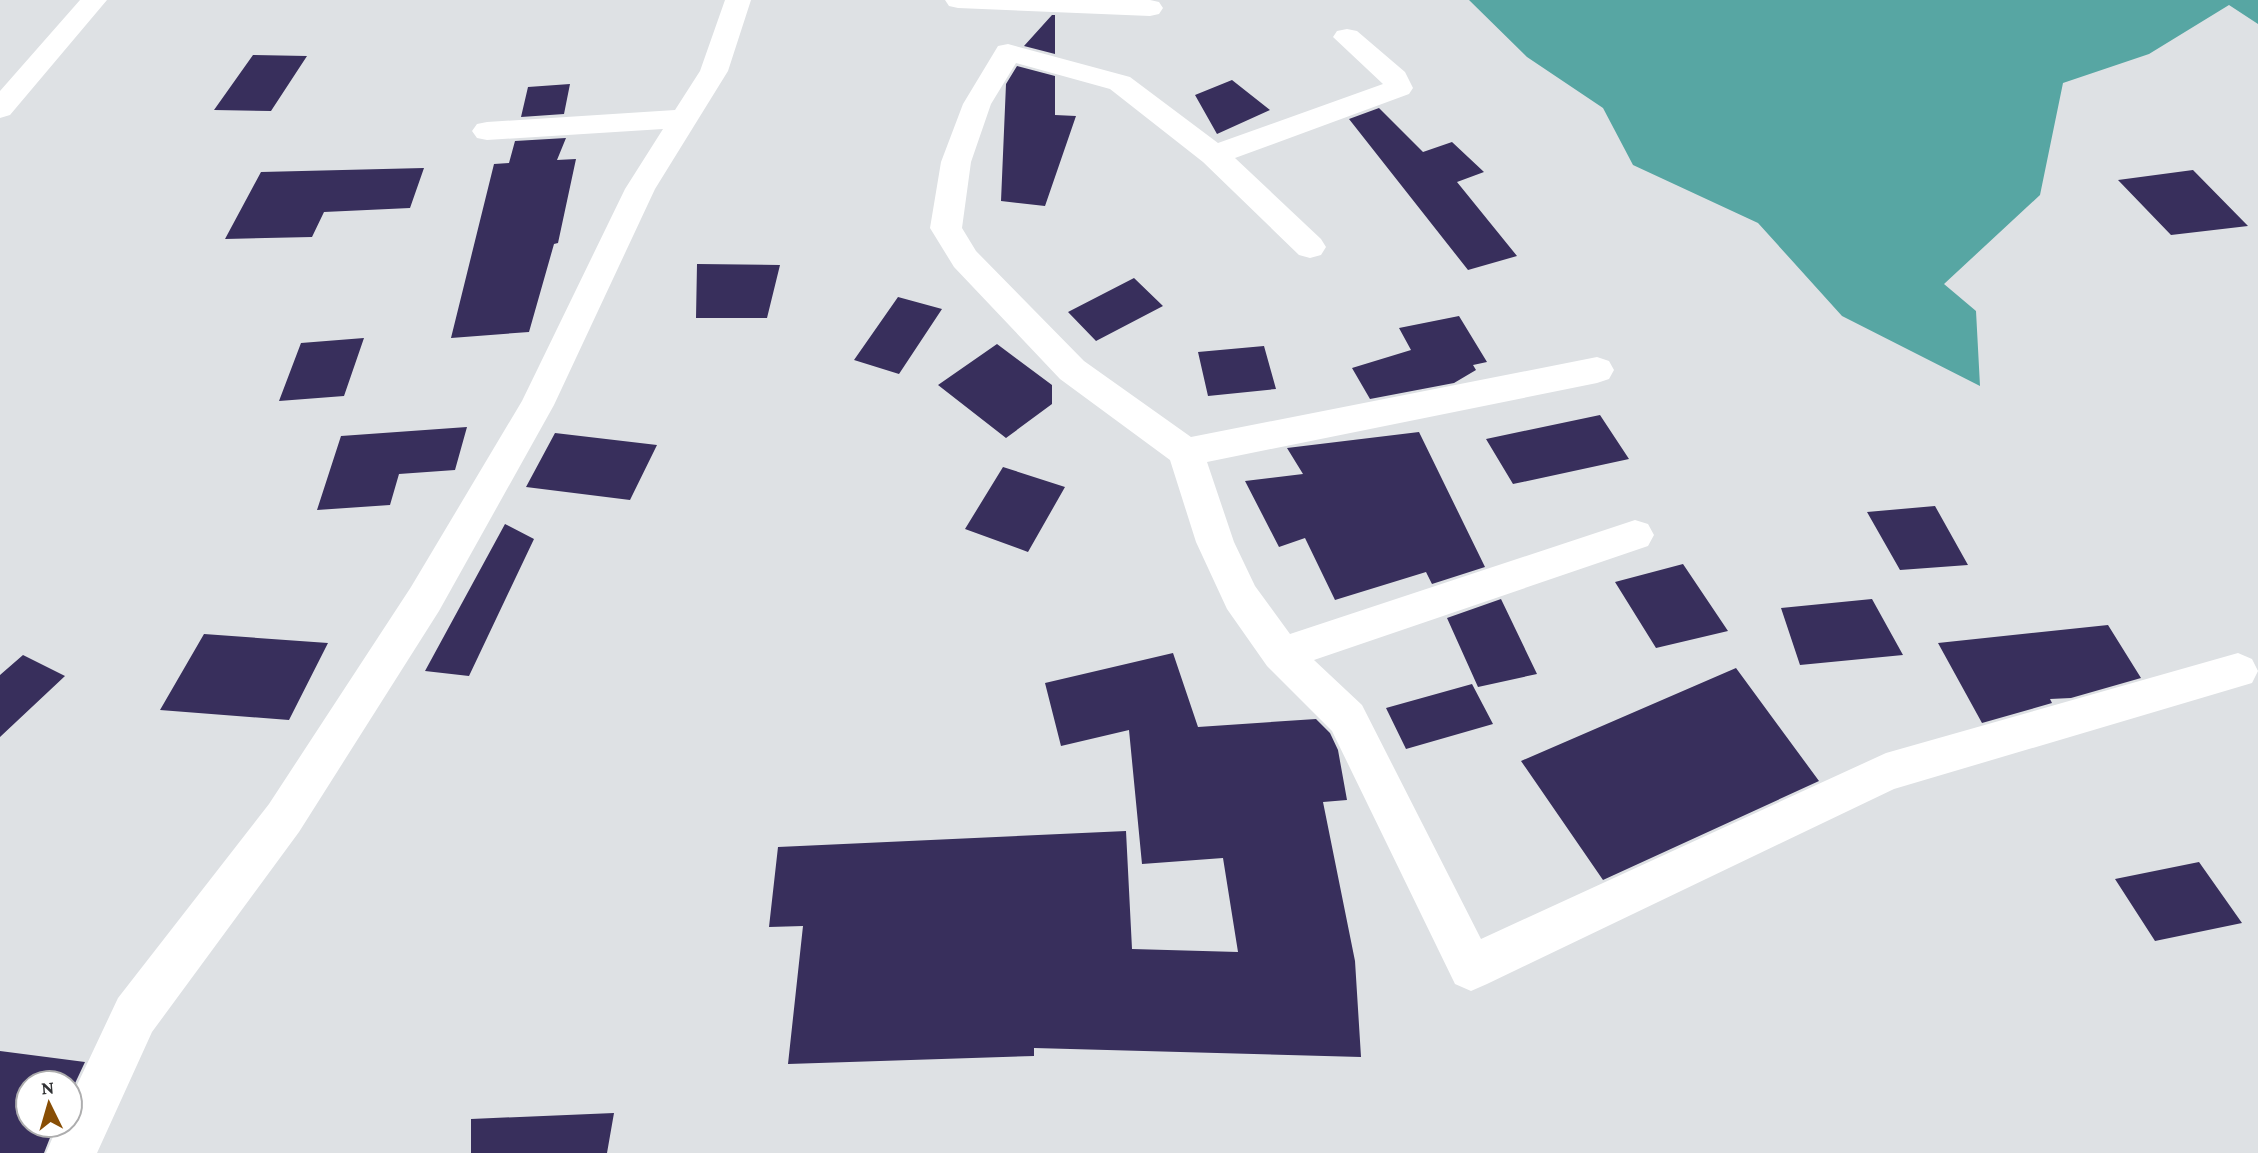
<svg xmlns="http://www.w3.org/2000/svg" width="2258" height="1153" font-family="'Crimson Pro',serif">
<style>
.water{fill:#57a6a3}
.building{fill:#382f5c}
.lines{fill:none;stroke-linecap:round;stroke-linejoin:round}
.minor{fill:#fff;fill-rule:evenodd}
</style>
<rect width="100%" height="100%" fill="#dee1e4"/>
<path class="water" d="M1469,0h789v24l-29,-19 -80,49 -86,29 -23,112 -96,89 32,27 4,75 -138,-70 -84,-93 -125,-58 -30,-57 -76,-51z"/>
<path class="building" d="M1052,15h3v39l-31,-8z
M253,55l54,1 -36,55 -57,-1z
M1017,66l38,10v39l21,1 -31,90 -44,-5 5,-117z
M1232,80l38,30 -53,24 -22,-39z
M570,84l-6,30 -43,3 7,-30z
M1379,108l44,44 29,-10 32,30 -27,10 60,74 -49,14 -119,-151z
M566,138l-9,22 19,-1 -18,84 -4,1 -25,88 -78,6 43,-174 15,-1 6,-22z
M424,168l-14,40 -86,4 -12,25 -87,2 36,-67z
M2193,170l55,56 -77,9 -53,-55z
M697,264l83,1 -13,53h-71z
M1134,278l29,28 -67,35 -28,-29z
M898,297l44,12 -43,65 -45,-14z
M1459,316l28,46 -14,3 3,5 -22,13 -84,16 -18,-31 59,-18 -12,-22z
M364,338l-20,58 -65,5 22,-58z
M997,344l55,41v19l-46,34 -68,-53z
M1264,346l12,43 -68,7 -10,-44z
M1600,415l29,44 -116,25 -27,-45z
M467,427l-12,43 -56,4 -9,31 -73,5 24,-74z
M1419,432l66,135 -53,17 -6,-12 -91,28 -30,-62 -26,9 -34,-66 58,-7 -16,-26z
M555,433l102,12 -27,55 -104,-13z
M1003,467l62,20 -37,65 -63,-23z
M1935,506l33,59 -68,5 -33,-58z
M505,524l29,15 -65,137 -44,-5z
M1683,564l45,67 -72,17 -41,-66z
M1501,599l36,75 -59,13 -31,-69z
M1872,599l31,56 -103,10 -19,-57z
M2108,625l33,53 -70,20 -21,1 2,4 -70,20 -44,-80z
M204,634l124,9 -39,77 -129,-10z
M1173,653l25,74 118,-8 14,14 8,17 9,50 -24,2 32,159 6,96 -327,-9v8l-246,8 15,-138 -34,1 9,-80 348,-16 6,118 106,3 -15,-94 -81,6 -13,-134 -68,16 -16,-63z
M23,655l42,21 -65,61v-62z
M1736,668l83,113 -216,99 -82,-119z
M1472,684l21,40 -87,25 -20,-41z
M2199,862l43,61 -87,18 -40,-62z
M0,1051l85,11 -15,32v-11h-42v42h27l-11,28h-44z
M614,1113l-7,40h-136v-34z"/>
<g class="lines">
<path class="minor" d="M80,0h27l-97,115 -10,3v-27z
M725,0h26l-23,71 -73,118 -101,216 -115,206 -140,221 -147,200 -55,121h-51l12,-28h12v-25l48,-102 151,-194 142,-217 111,-186 103,-212 38,-60 -176,11 -10,-2 -5,-7 5,-7 10,-2 188,-12 25,-39z
M945,0h205l9,2 4,6 -4,6 -9,2 -192,-8 -9,-2z
M1347,29l10,2 48,41 8,16 -4,6 -174,64 86,81 5,8 -5,8 -11,3 -11,-3 -96,-93 -93,-73 -94,-26 -25,41 -20,58 -9,66 14,23 108,110 107,76 406,-80 12,4 5,9 -5,9 -12,4 -390,79 27,80 21,44 35,48 345,-114 13,4 6,11 -6,11 -334,114 48,45 119,234 405,-186 352,-100 14,6 6,12 -6,12 -358,106 -407,195 -16,7 -16,-7 -123,-253 -65,-65 -40,-57 -31,-67 -26,-82 -110,-81 -106,-112 -24,-39 11,-66 22,-58 35,-58 10,-2 122,33 88,66 165,-59 -50,-47 4,-6z"/>
</g>
<g transform="translate(49 1104) rotate(355)"><circle r="33" fill="#ffffff" stroke="#adadae" stroke-width="2"/>
<path d="M0-5L12 26L0 18L-12 26Z" fill="#884e05"/>
<text y="-10" font-size="19" font-weight="bold" text-anchor="middle" fill="#313234">N</text>
</g>
</svg>
